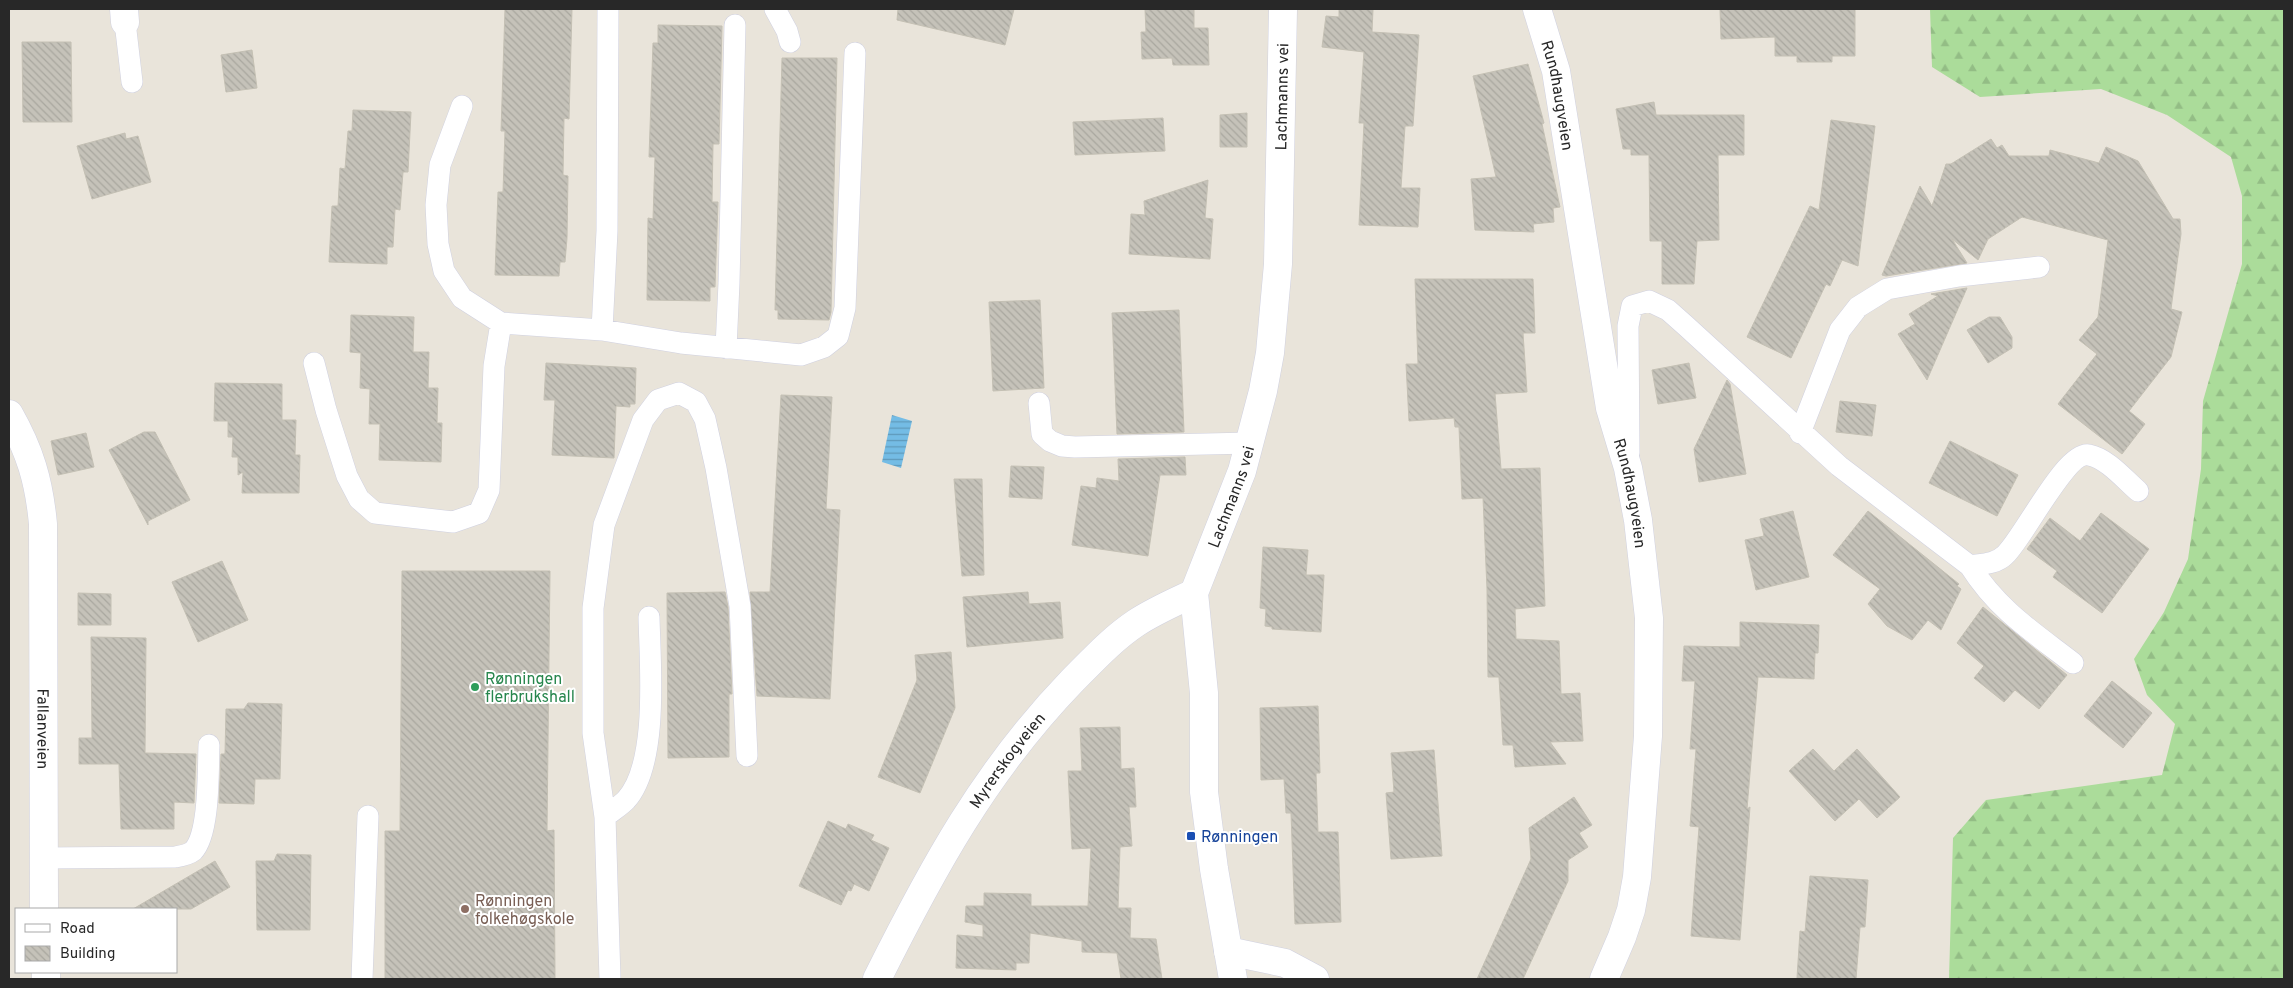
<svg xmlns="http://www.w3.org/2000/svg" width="2293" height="988" font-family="Overpass,sans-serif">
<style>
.forest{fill:url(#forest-firs)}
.water{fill:url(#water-rules)}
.building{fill:url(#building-back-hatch);stroke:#c4c0b4}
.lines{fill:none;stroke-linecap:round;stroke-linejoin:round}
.lane-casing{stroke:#d0d1e0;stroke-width:22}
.street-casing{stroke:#d0d1e0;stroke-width:29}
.secondary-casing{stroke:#d0d1e0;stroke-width:29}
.lane{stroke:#fff;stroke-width:21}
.street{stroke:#fff;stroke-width:28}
.secondary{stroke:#fff;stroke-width:28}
.leisure-dot{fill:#2e9e5b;stroke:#fff;stroke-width:2}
.transit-dot{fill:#1a4fb4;stroke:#fff;stroke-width:2}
.education-dot{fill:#8d6e63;stroke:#fff;stroke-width:2}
.labels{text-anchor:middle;stroke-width:4;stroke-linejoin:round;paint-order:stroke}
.street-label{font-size:16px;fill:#282828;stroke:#fff}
.leisure-label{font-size:16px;fill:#27864d;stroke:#fff;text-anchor:start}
.transit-label{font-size:16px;fill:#164399;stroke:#fff;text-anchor:start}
.education-label{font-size:16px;fill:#785e54;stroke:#fff;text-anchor:start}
</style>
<defs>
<pattern id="forest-firs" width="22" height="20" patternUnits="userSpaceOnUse" patternTransform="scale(1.25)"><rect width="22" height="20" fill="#abdc9a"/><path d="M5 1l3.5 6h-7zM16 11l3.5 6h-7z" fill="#93bd85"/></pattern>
<pattern id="water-rules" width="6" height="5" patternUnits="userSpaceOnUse" patternTransform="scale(1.25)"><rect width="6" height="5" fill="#74bce5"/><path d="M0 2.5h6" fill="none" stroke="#5f99ba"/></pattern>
<pattern id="building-back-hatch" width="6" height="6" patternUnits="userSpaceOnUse" patternTransform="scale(1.25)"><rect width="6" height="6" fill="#c5c2b9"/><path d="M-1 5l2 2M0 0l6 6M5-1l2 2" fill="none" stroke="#a9a79f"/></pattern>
</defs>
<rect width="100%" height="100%" fill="#e9e4da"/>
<path class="forest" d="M1930,9h354v970h-335l4,-141 33,-38 176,-25 13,-51 -28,-29 -13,-36 30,-47 24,-53 13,-90 2,-68 39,-137v-68l-11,-39 -64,-42 -66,-26 -121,8 -48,-30z"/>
<path class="water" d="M892,415l20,6 -11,47 -19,-6z"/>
<path class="building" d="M505,9h67l-3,110 -5,-1 -1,57 5,1 -1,62 -2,24h-5l-1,14 -64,-1 3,-83h5l2,-61h-4z
M898,9h116l-9,36 -108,-25z
M1145,9h49v19h14l1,37h-36l-1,-7 -30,1 -1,-27h5z
M1339,9h34l-1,23 47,3 -6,91h-8l-4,62h19l-2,39 -59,-2 5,-102h-5l5,-71 -42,-5 4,-31 13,1z
M1720,9h135v47h-23v6h-35v-6h-22v-19l-54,2z
M658,25l64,1 -3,118h-6l-1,58h6l-3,85h-5v14l-63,-1 1,-82 5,1 2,-62h-6l4,-114h5z
M22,42h49l1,80h-49z
M252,50l5,38 -31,4 -5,-37z
M782,58h55l-6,254 -2,8 -51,-1v-9h-3z
M1528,64l16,59 -2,1 18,83 -7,1 1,14 -21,2 1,8 -59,-2 -4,-51 25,-2 -23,-101z
M1654,102l2,13h88v40h-26l1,85 -22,1 -3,43h-32v-43h-12l-1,-86h-18v-6h-8l-7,-40z
M353,110l58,2 -3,60h-5l-3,38 -5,-1 -2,38h-6v17l-58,-2 3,-56h6l2,-38 5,1 3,-38h4z
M1247,113v34h-27v-32z
M1163,118l2,33 -90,4 -2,-33z
M1831,120l44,6 -17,140 -16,-6 -12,26 -4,-2 -35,74 -44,-21 63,-131 9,4z
M125,133l1,6 12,-3 13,46 -59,17 -15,-53z
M1991,139l6,9 5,-3 7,11h40l1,-6 49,13 7,-16 32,14 35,58h7l1,15 -10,75 11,3 -11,45 -42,54 16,13 -23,30 -64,-50 39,-50 -18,-14 19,-23 10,-77 -86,-23 -34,22 -10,21 -26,-21 15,24 -81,13 -4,-1 38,-89 12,20 14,-42h5z
M1208,180l-3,38 8,1 -3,40 -81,-5 2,-40 14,1 -1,-14z
M1415,279h118l2,54h-12l4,59 -32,2 6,75 39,-1 5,138 -30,3 1,30 43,2 2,53 19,-1 3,48 -33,1 16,22 -51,3 -2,-22h-10l-4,-68h-11l-1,-88 -4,-91 -21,1 -3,-72h-4l-1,-9 -45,3 -3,-57h12z
M1967,288l-7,16 -33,76 -29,-46 17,-10 -6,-10 29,-18 -7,-2z
M1040,300l4,88 -51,3 -4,-89z
M1179,310l5,122 -67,2 -5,-121z
M351,315l63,2 -1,35h16l-1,36h10l-1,35h5l-1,39 -62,-2 1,-36h-11l1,-35 -10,-1 1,-35 -11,-1z
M1989,317h11l12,20v11l-24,15 -21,-33z
M546,363l90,5 -1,36h-5v3l-14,-1 -2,52 -62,-3 3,-55h-11z
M1689,363l7,35 -38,6 -6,-34z
M1727,380l3,4 16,90 -47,8 -5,-33z
M215,383l67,1v36h14l-1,35h5l-1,38h-57l1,-21 -5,3v-18h-6l1,-20h-5v-16h-14z
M781,395l51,2 -6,112 14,1 -10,189 -73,-3 -7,-104h20z
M1840,401l36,4 -4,31 -36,-4z
M144,432h11l35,68 -42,21v4l-39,-75z
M86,433l8,34 -36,8 -7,-34z
M1950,441l68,34 -21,41 -68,-33z
M1185,457l1,18h-26l-12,81 -76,-11 9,-59 15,2 1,-10 22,3 -1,-22z
M1011,466l33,1 -2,32 -33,-2z
M954,479h28l2,96 -22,1z
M1793,511l16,66 -53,13 -11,-50 19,-4 -4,-17z
M1868,511l91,73 -2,2 4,3 -20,41 -13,-10 -16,20 -25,-14 -19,-22 12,-15 -47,-34z
M2101,513l48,36 -47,64 -49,-36 4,-6 -30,-22 23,-31 30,23z
M1263,547l45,3 -2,25h18l-3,57 -49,-3v-2l-7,-1 1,-17 -6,-1z
M222,561l26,59 -50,22 -26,-60z
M402,571h148l-3,260 7,-1 1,149h-170v-148h15z
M725,592l3,15 4,87h-3v63l-61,1 -1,-165z
M1028,592l1,12 31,-2 3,36 -96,9 -4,-50z
M78,593l33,1v31h-33z
M1983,607l84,68 -28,34 -24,-19 -11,12 -30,-24 10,-12 -27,-23z
M1740,622l79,3 -1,28h-3l-1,26 -56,-2 -11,132 3,-2 -10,133 -49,-4 8,-109 -9,-1 6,-77h-6l5,-68h-13l2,-35 56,1z
M91,637l55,1 -1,115 51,1 -2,49 -20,-1v27h-53l-2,-65h-40v-26h13z
M951,652l4,56 -35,85 -42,-16 39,-97 -2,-25z
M2112,681l40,32 -29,35 -39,-32z
M248,703l34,1 -2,75h-25l-1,25 -35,-1 2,-49h4l1,-45h18z
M1318,706l2,67h-4l2,59h20l3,90 -46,2 -4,-111h-5l-2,-34 -23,1 -1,-72z
M1120,727l1,42 13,-1 2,39h-7l3,39 -12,1 -2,61h13l-1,30 26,1 6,40h-41l-4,-26 -35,-1v-11l-52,-8 -1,30h-13v7l-60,-2 1,-33 26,2v-12l-18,-3 1,-16h18v-13l47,1v12h57l3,-58 -19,1 -4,-78h14l-2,-43z
M1813,749l21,22 23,-22 43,48 -23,21 -18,-19 -24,22 -46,-50z
M1434,750l8,106 -51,3 -5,-66 8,-1 -3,-39z
M1574,797l18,28 -13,8 9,14 -20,13v21l-45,98h-46l54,-120 -2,-31z
M828,821l18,8 2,-5 26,11 -3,5 18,8 -20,43 -15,-7 -3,7 -3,-1 -7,15 -42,-19z
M277,854l34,1 -1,75h-53l-1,-69h18z
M215,861l15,26 -39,22h-58z
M1810,876l58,4 -3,47h-5l-4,52 -59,-1 3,-47 5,1z"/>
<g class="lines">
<g class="lane-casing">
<path id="lane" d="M775,9l12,22 3,11
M125,22l7,60
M462,106l-22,59 -4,40 2,39 6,27 18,27 39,25 101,7 79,13 120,12 23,-8 14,-11 7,-28 10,-255
M602,330l5,-99 1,-222
M726,348l3,-65 6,-258
M314,363l12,47 21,66 12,23 16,14 78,9 26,-9 10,-23 5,-124 7,-43
M1039,403l3,31 8,7 12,5 13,1 175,-4
M1800,433l40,-103 18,-23 29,-18 72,-13 80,-9
M1629,453l-1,-127 4,-20 17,-5 19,9 18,16 153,140 131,100c28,44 63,66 103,97
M1970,566c12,-2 26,-2 35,-11 18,-16 61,-105 84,-100 19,4 35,24 49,36
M605,817c7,-6 15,-11 21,-17 33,-36 24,-136 23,-183
M43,858l132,-1c6,-1 13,-2 18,-6 17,-17 15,-82 16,-106
M362,979l6,-163
M610,979l-5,-162 -12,-84v-125l11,-83 39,-105 15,-20 21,-7 17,9 9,17 11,49 24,138 7,150"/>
</g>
<g class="street-casing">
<g id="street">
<path d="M124,9l1,13"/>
<path id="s1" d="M1537,9l19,62 54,337 18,60 10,52 11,98 -1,118 -11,141 -6,33 -9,27 -18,42"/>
<path id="s2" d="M9,414c21,37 30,67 34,110l1,385"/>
<path d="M1228,951l57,12 30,16"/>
<path d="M46,972v7"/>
</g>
</g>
<g class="secondary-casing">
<g id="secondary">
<path id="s3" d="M877,979c55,-110 108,-208 195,-298 20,-20 40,-42 64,-58 18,-12 39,-21 58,-30"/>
<path id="s4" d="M1233,979l-19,-110 -10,-77v-99l-10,-100 48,-122 21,-80 7,-38 8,-89 5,-255"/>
</g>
</g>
<use href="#lane" class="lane"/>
<use href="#street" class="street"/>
<use href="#secondary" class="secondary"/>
</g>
<circle class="leisure-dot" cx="475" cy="687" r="5"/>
<rect class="transit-dot" x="1186" y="831" width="10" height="10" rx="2.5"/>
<circle class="education-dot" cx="465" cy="909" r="5"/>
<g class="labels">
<g class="street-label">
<text dy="6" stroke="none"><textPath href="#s1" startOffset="89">Rundhaugveien</textPath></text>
<text dy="6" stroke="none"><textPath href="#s4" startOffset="898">Lachmanns vei</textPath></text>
<text dy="6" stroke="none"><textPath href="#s1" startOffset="494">Rundhaugveien</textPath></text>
<text dy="6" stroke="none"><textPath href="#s4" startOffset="492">Lachmanns vei</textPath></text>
<text dy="6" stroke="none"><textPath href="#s2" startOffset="321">Fallanveien</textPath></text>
<text dy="6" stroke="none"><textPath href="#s3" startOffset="255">Myrerskogveien</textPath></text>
</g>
<g class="leisure-label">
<text x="485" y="684">Rønningen<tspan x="485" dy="18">flerbrukshall</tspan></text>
</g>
<g class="transit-label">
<text x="1201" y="842">Rønningen</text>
</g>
<g class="education-label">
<text x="475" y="906">Rønningen<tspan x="475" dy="18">folkehøgskole</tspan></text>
</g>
</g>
<rect width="2293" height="988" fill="none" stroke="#282828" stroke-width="20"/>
<rect x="15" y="908" width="162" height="65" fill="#ffffff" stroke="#a9a9a9"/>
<rect x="25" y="924" width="25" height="8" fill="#ffffff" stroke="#a9a9a9"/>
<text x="60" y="933" font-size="15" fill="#282828">Road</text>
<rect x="25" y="946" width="25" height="15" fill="url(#building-back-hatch)" stroke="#a9a9a9"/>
<text x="60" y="958" font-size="15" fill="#282828">Building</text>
</svg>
